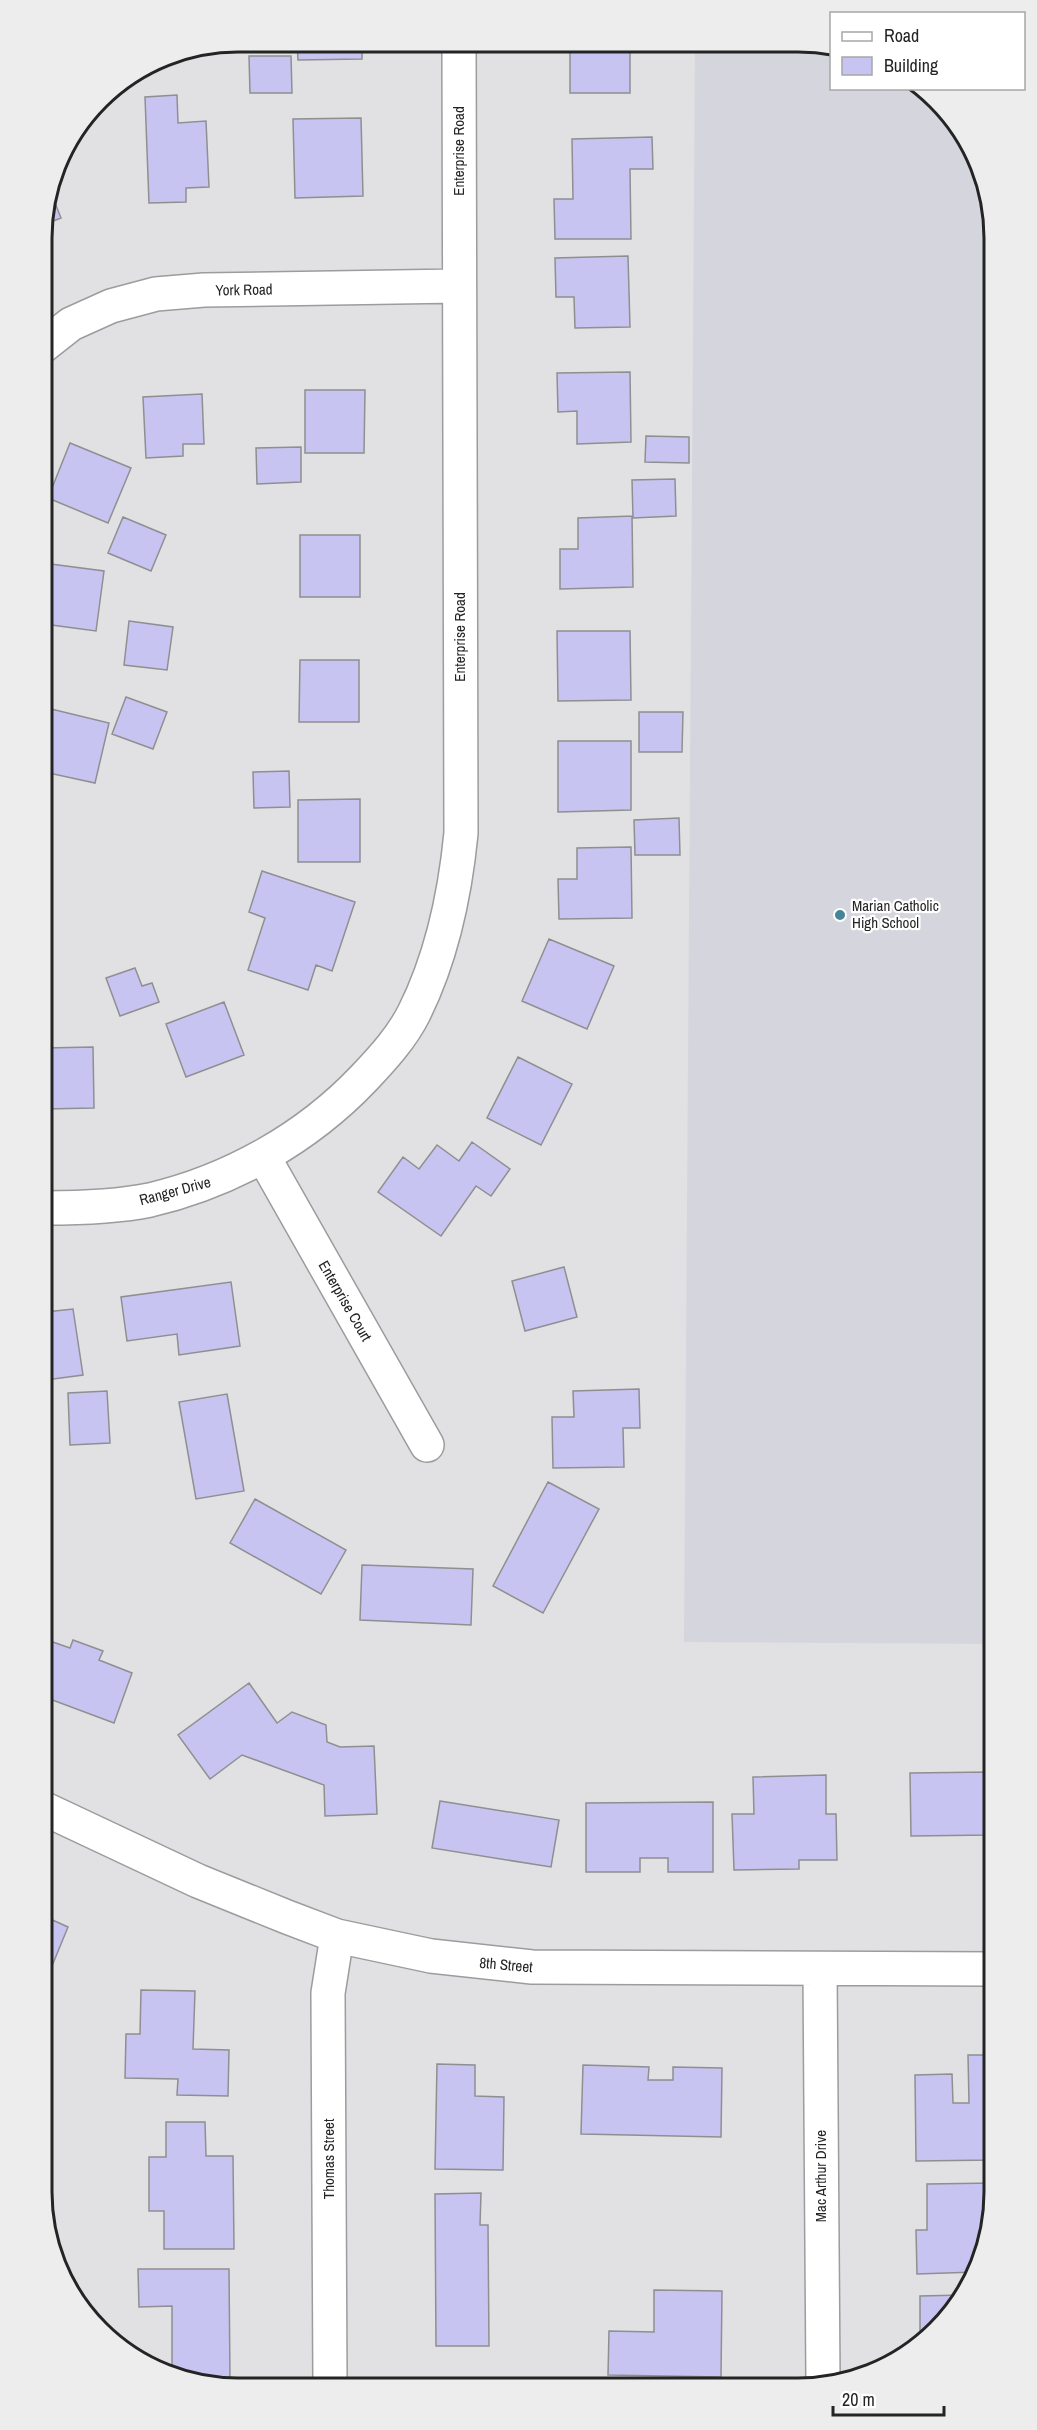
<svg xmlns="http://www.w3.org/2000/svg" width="1037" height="2430" font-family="'Archivo Narrow',sans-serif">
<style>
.built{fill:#d5d5de}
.building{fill:#c7c4f2;stroke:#8f8f91;stroke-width:1.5}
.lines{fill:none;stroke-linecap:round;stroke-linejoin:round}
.minor-casing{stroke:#9c9c9e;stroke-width:36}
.minor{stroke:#fff;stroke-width:33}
.poi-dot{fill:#448597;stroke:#fff;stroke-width:2}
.labels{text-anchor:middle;stroke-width:4.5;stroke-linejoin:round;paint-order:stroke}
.street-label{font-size:15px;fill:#242425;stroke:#fff}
.poi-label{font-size:15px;fill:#242425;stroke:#fff;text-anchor:start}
.rim{fill:none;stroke:#242425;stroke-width:3}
</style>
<rect width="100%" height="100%" fill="#e1e1e3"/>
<path class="built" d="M695,45l136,1 1,42 90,1 15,10 51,89 5,1456 -309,-2z"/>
<path class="building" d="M297,42l65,1v16l-64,1z
M570,44h60v49h-60z
M249,56h42l1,37h-42z
M177,95l1,28 28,-2 3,66 -23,1v14l-37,1 -4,-106z
M361,118l2,78 -68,2 -2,-79z
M652,137l1,32h-23l1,70h-76l-1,-40h19l-1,-60z
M51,193l10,25 -18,7z
M628,256l2,71 -55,1 -1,-31h-18l-1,-39z
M630,372l1,70 -54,2v-33l-19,1 -1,-39z
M305,390h60l-1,63h-59z
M202,394l2,50h-21v12l-37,2 -3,-61z
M646,436l43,1v26l-44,-1z
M70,443l61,25 -23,55 -60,-25z
M301,447v35l-44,2 -1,-36z
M675,479l1,37 -43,2 -1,-38z
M632,516l1,71 -73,2v-40h18v-31z
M123,517l43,18 -15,36 -43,-18z
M300,535h60v62h-60z
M43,563l61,8 -8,60 -52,-7z
M129,621l44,6 -6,43 -43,-5z
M557,631h73l1,69 -73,1z
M300,660h59v62h-60z
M126,697l41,15 -14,37 -41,-15z
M47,708l62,15 -14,60 -51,-11v-52z
M639,712h44l-1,40h-43z
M558,741h73v69l-73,2z
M289,771l1,36 -36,1 -1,-36z
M360,799v63h-62v-62z
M679,818l1,37h-45l-1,-35z
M631,847l1,71 -73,1 -1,-40h19v-31z
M262,871l93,31 -23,69 -16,-6 -8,25 -60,-20 17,-52 -16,-6z
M549,939l65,27 -27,63 -65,-28z
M135,968l7,18 10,-3 7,19 -39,14 -14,-38z
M224,1002l20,53 -58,22 -20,-53z
M93,1047l1,61 -49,1v-61z
M518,1057l54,27 -31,61 -54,-27z
M472,1142l38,27 -19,27 -15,-10 -35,50 -63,-44 25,-35 16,12 18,-24 22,16z
M564,1267l13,50 -52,14 -13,-50z
M231,1282l9,64 -61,9 -2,-21 -50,7 -6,-44z
M73,1309l10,66 -37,5v-68z
M639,1389l1,39h-17l1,39 -71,1 -1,-51h22l-1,-26z
M107,1391l3,52 -40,2 -2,-52z
M227,1394l17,97 -48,8 -17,-97z
M548,1482l51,27 -56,104 -50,-27z
M255,1499l91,51 -25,44 -91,-51z
M362,1565l111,4 -2,56 -111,-5z
M47,1640l23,8 3,-8 30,11 -4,9 33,13 -18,50 -67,-25z
M249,1683l28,40 15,-11 34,13 1,17 13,5 34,-1 3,68 -52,2 -1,-31 -82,-30 -32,24 -32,-44z
M989,1772l1,63 -79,1 -1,-63z
M826,1775v39h10l1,46h-38v9l-65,1 -2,-56h22l-1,-37z
M440,1801l119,19 -8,47 -119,-19z
M713,1802v70h-45v-14h-28v14h-54v-69z
M48,1918l20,9 -16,39 -4,-2z
M141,1990l54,1 -2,58 36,1 -1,46 -51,-1 1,-16 -53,-1 1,-44h14z
M968,2055h26v105l-78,1 -1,-86 37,-1 1,29h16z
M437,2064l38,1v31l29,1 -1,73 -68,-1z
M583,2065l66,2 -1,13h25v-13l49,1 -1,69 -140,-3z
M166,2122h39l1,34h27l1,93h-70v-38h-15v-54h17z
M995,2183v21l-3,9h-7l1,28 -6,25 -4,6 -59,2 -1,-44h11v-46z
M481,2193l-1,32h8l1,121h-53l-1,-152z
M138,2269h91l1,111 -36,1 -22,-11v-64l-33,1z
M654,2290l68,1 -1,86 -113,-2 1,-44 45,1z
M962,2295l-16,26 -26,23v-48z"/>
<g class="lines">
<g class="minor-casing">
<path id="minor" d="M43,346l28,-22 40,-18 45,-12 48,-4 254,-4
M263,1156l164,289
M45,1208c35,0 71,-1 105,-8 81,-19 157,-62 214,-122 19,-20 38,-41 50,-65 28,-56 41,-118 47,-180l-2,-790
M47,1810l151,71 89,36 50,19 94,20 101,11 462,2
M820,1970l3,411
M330,2384l-2,-391 9,-57"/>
</g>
<use href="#minor" class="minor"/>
</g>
<circle class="poi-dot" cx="840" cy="915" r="6"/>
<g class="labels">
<g class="street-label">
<text transform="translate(459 151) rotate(-90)" y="5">Enterprise Road</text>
<text transform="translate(244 290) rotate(-1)" y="5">York Road</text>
<text transform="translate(460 637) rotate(-90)" y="5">Enterprise Road</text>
<text transform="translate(175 1191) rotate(-15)" y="5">Ranger Drive</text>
<text transform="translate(345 1301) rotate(60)" y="5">Enterprise Court</text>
<text transform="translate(506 1965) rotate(5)" y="5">8th Street</text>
<text transform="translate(329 2159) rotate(-90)" y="5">Thomas Street</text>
<text transform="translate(821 2176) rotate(-90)" y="5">Mac Arthur Drive</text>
</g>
<g class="poi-label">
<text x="852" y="911">Marian Catholic<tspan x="852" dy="17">High School</tspan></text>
</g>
</g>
<path d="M0 0H1037V2430H0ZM238 52H798A186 186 0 0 1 984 238V2192A186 186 0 0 1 798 2378H238A186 186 0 0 1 52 2192V238A186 186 0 0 1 238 52Z" fill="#ededee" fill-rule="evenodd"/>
<path class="rim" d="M238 52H798A186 186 0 0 1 984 238V2192A186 186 0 0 1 798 2378H238A186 186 0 0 1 52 2192V238A186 186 0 0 1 238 52Z"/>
<rect x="830" y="12" width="195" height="78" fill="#ffffff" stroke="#a7a7a8" stroke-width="1.5"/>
<rect x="842" y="32" width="30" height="9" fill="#ffffff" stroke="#a7a7a8" stroke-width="1.5"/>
<text x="884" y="42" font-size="18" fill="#242425">Road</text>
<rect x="842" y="57" width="30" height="18" fill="#c7c4f2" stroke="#a7a7a8" stroke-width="1.5"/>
<text x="884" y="72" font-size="18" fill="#242425">Building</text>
<path d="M833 2406v9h111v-9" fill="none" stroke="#242425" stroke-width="3"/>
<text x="842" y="2406" font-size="18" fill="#242425" stroke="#ffffff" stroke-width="4.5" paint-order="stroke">20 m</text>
</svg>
